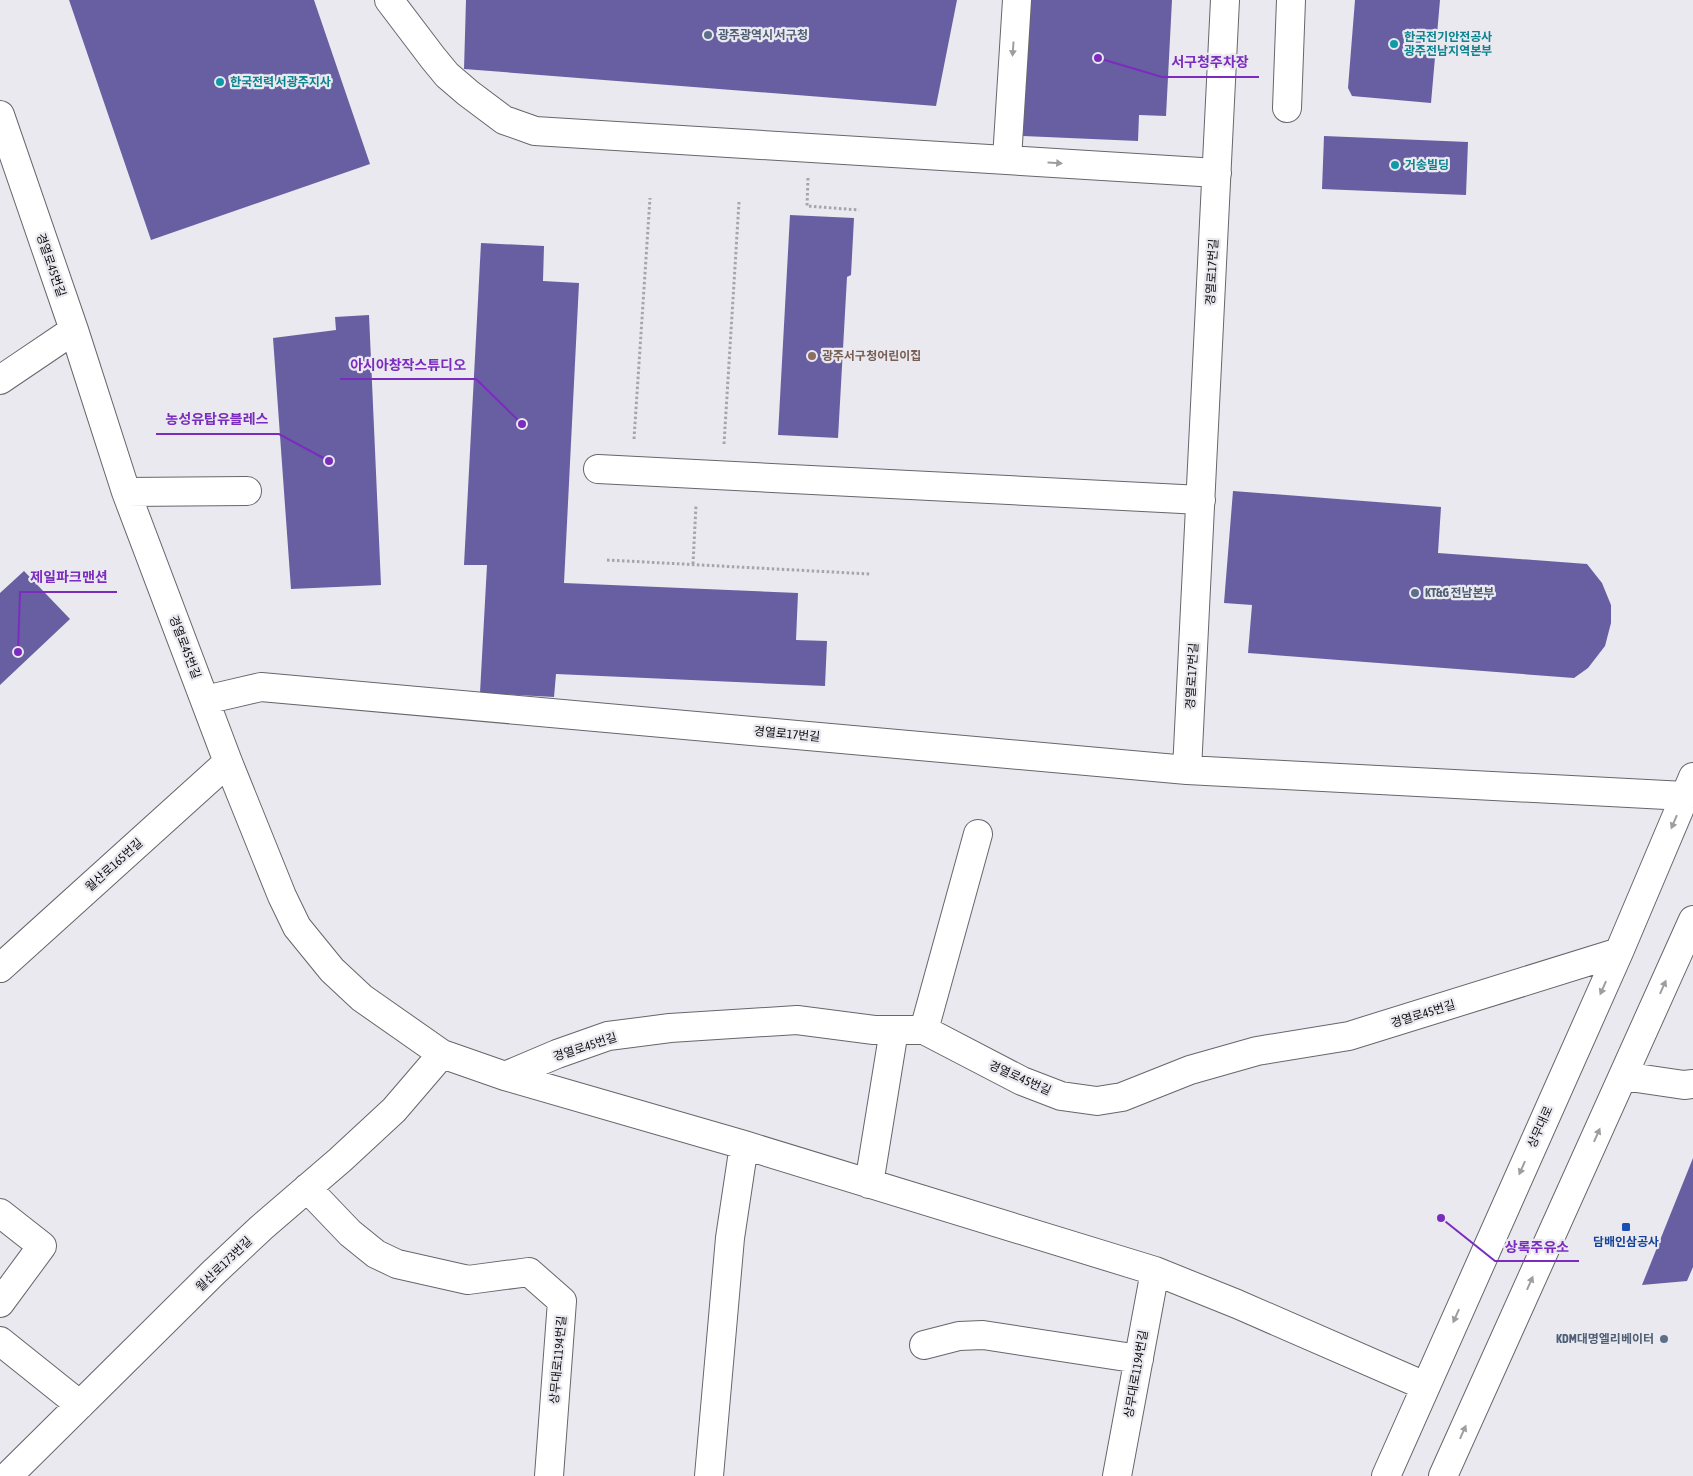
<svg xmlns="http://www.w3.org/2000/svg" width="1693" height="1476" font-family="'Asap Condensed','Noto Sans KR',sans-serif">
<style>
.building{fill:#685fa2}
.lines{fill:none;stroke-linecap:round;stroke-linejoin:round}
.minor-casing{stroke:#66666b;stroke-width:30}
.path{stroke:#a5a5aa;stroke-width:3;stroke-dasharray:2.5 2.5;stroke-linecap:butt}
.minor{stroke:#fff;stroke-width:28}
.oneway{fill:#9e9e9f}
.service-dot{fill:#5c6f8a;stroke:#e9e9ef;stroke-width:2}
.culture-dot{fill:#0f9aa8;stroke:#e9e9ef;stroke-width:2}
.education-dot{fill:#8d6e63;stroke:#e9e9ef;stroke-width:2}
.transit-dot{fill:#1a4fb4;stroke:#e9e9ef;stroke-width:2}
.labels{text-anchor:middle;stroke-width:4.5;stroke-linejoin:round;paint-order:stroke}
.service-label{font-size:12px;font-weight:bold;fill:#4e5e75;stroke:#e9e9ef;text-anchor:start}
.culture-label{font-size:12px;font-weight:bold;fill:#0d838f;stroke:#e9e9ef;text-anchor:start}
.street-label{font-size:12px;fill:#0d0d0f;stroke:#e9e9ef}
.education-label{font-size:12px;font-weight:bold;fill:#785e54;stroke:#e9e9ef;text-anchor:start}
.transit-label{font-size:12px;font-weight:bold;fill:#164399;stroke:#e9e9ef}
.leader{fill:none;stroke:#7b2cbf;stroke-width:2}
.callout-dot{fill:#7b2cbf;stroke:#e9e9ef;stroke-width:2}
.callout-label{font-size:14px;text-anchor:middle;font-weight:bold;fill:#7b2cbf;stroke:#e9e9ef;stroke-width:4.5;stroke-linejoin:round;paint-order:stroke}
</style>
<rect width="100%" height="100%" fill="#e9e9ef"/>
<path class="building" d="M69,0h245l56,164 -219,76z
M466,0h491l-21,106 -472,-37z
M1030,0h142l-6,116 -27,-1 -1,26 -115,-5z
M1355,0h85l-9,103 -79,-7 -4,-8z
M1324,136l144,6 -2,53 -144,-6z
M790,215l64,3 -3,57 -4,2 -9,161 -60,-3z
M481,243l63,3 -1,35 36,2 -15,300 234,10 -2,47 31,1 -2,45 -269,-12 -2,23 -74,-4 7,-128h-23z
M369,315l12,270 -90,4 -18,-251 63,-8 -1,-13z
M1233,491l208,16 -3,46 149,11 15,19 9,22v18l-6,23 -17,22 -14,10 -326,-25 4,-48 -28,-2z
M24,571l46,48 -70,66v-92z
M1693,1158v109l-6,14 -45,4z"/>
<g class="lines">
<g class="minor-casing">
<path id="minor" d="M389,0l44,58 14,17 21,18 36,27 31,11 682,42
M1287,108l4,-108
M0,115l74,215 52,162 102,270 54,134 15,31 35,43 30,28 80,56 63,22 52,-22 51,-18 62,-8 127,-8 77,10h50l98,51 39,15 36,5 25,-4 68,-27 67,-19 92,-15 270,-84
M1007,159l10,-159
M0,380l74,-50
M598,469l603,31
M126,492l121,-1
M205,700l56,-13 926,83 38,-770
M1187,770l498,26
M0,968l228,-206
M924,1030l54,-196
M505,1076l239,69 411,126 82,33 188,82
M1623,1076l61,9 9,-1
M869,1184l25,-154
M307,1188l43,45 26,21 21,10 71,16 61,-8 33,29 -13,175
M0,1213l42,33 -42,57
M0,1341l80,64
M924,1345l35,-9 24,-1 156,24
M8,1476l205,-203 48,-45 79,-68 54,-50 48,-56
M709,1476l21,-238 14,-93
M1117,1476l38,-205
M1386,1476l233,-524 74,-175
M1443,1476l250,-556"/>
</g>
<path class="path" d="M808,178l-1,28 52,4
M634,439l16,-241
M724,444l15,-242
M607,560l263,14
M693,564l3,-59"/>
<use href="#minor" class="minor"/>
</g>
<defs><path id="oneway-solid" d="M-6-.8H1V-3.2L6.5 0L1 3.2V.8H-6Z" transform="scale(1.25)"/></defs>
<g class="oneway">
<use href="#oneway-solid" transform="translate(1013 49) rotate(94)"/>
<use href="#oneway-solid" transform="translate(1055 163) rotate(4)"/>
<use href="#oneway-solid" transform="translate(1674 822) rotate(113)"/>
<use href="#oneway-solid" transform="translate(1663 987) rotate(-66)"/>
<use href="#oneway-solid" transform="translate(1603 988) rotate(114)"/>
<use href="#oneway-solid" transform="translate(1597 1135) rotate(-66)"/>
<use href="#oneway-solid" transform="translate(1522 1168) rotate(114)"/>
<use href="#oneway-solid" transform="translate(1530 1283) rotate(-66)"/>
<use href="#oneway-solid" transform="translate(1456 1316) rotate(114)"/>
<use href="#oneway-solid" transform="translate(1463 1432) rotate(-66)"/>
</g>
<g class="service-dot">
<circle cx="708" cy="35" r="5"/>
<circle cx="1415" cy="593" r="5"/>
<circle cx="1664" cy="1339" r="5"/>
</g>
<g class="culture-dot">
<circle cx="1394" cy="44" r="5"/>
<circle cx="220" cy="82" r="5"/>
<circle cx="1395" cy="165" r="5"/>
</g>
<circle class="education-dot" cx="812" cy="356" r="5"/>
<rect class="transit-dot" x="1621" y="1222" width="10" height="10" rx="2.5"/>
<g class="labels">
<g class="service-label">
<text x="718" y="39">광주광역시 서구청</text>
<text x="1425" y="597">KT&amp;G 전남본부</text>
<text x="1654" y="1343" text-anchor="end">KDM대명엘리베이터</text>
</g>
<g class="culture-label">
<text x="1404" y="41">한국전기안전공사<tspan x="1404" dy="14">광주전남지역본부</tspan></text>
<text x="230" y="86">한국전력 서광주지사</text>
<text x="1405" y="169">거송빌딩</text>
</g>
<g class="street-label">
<text transform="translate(51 265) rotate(71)" y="4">경열로45번길</text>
<text transform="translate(1212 272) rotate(-87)" y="4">경열로17번길</text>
<text transform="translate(185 647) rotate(69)" y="4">경열로45번길</text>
<text transform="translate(1192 676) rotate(-87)" y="4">경열로17번길</text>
<text transform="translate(787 734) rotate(5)" y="4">경열로17번길</text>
<text transform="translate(114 865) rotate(-42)" y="4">월산로165번길</text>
<text transform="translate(1423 1014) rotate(-17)" y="4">경열로45번길</text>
<text transform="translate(585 1047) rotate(-18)" y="4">경열로45번길</text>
<text transform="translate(1020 1078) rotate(24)" y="4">경열로45번길</text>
<text transform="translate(1540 1127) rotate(-66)" y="4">상무대로</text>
<text transform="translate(224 1264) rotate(-44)" y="4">월산로173번길</text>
<text transform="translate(558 1360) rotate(-85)" y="4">상무대로1194번길</text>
<text transform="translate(1136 1374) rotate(-80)" y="4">상무대로1194번길</text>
</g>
<g class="education-label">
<text x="822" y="360">광주서구청어린이집</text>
</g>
<g class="transit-label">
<text x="1626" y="1246">담배인삼공사</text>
</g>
</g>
<path class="leader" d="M1098 58L1162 77H1259M522 424L476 379H340M329 461L279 434H156M18 652L20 592H117M1441 1218L1495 1261H1579"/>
<g class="callout-dot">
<circle cx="1098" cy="58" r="5"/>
<circle cx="522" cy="424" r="5"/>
<circle cx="329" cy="461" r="5"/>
<circle cx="18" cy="652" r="5"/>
<circle cx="1441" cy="1218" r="5"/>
</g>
<g class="callout-label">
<text x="1210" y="67">서구청주차장</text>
<text x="408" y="370">아시아창작스튜디오</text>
<text x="217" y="424">농성유탑유블레스</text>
<text x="69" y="582">제일파크맨션</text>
<text x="1537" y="1252">상록주유소</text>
</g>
</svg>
